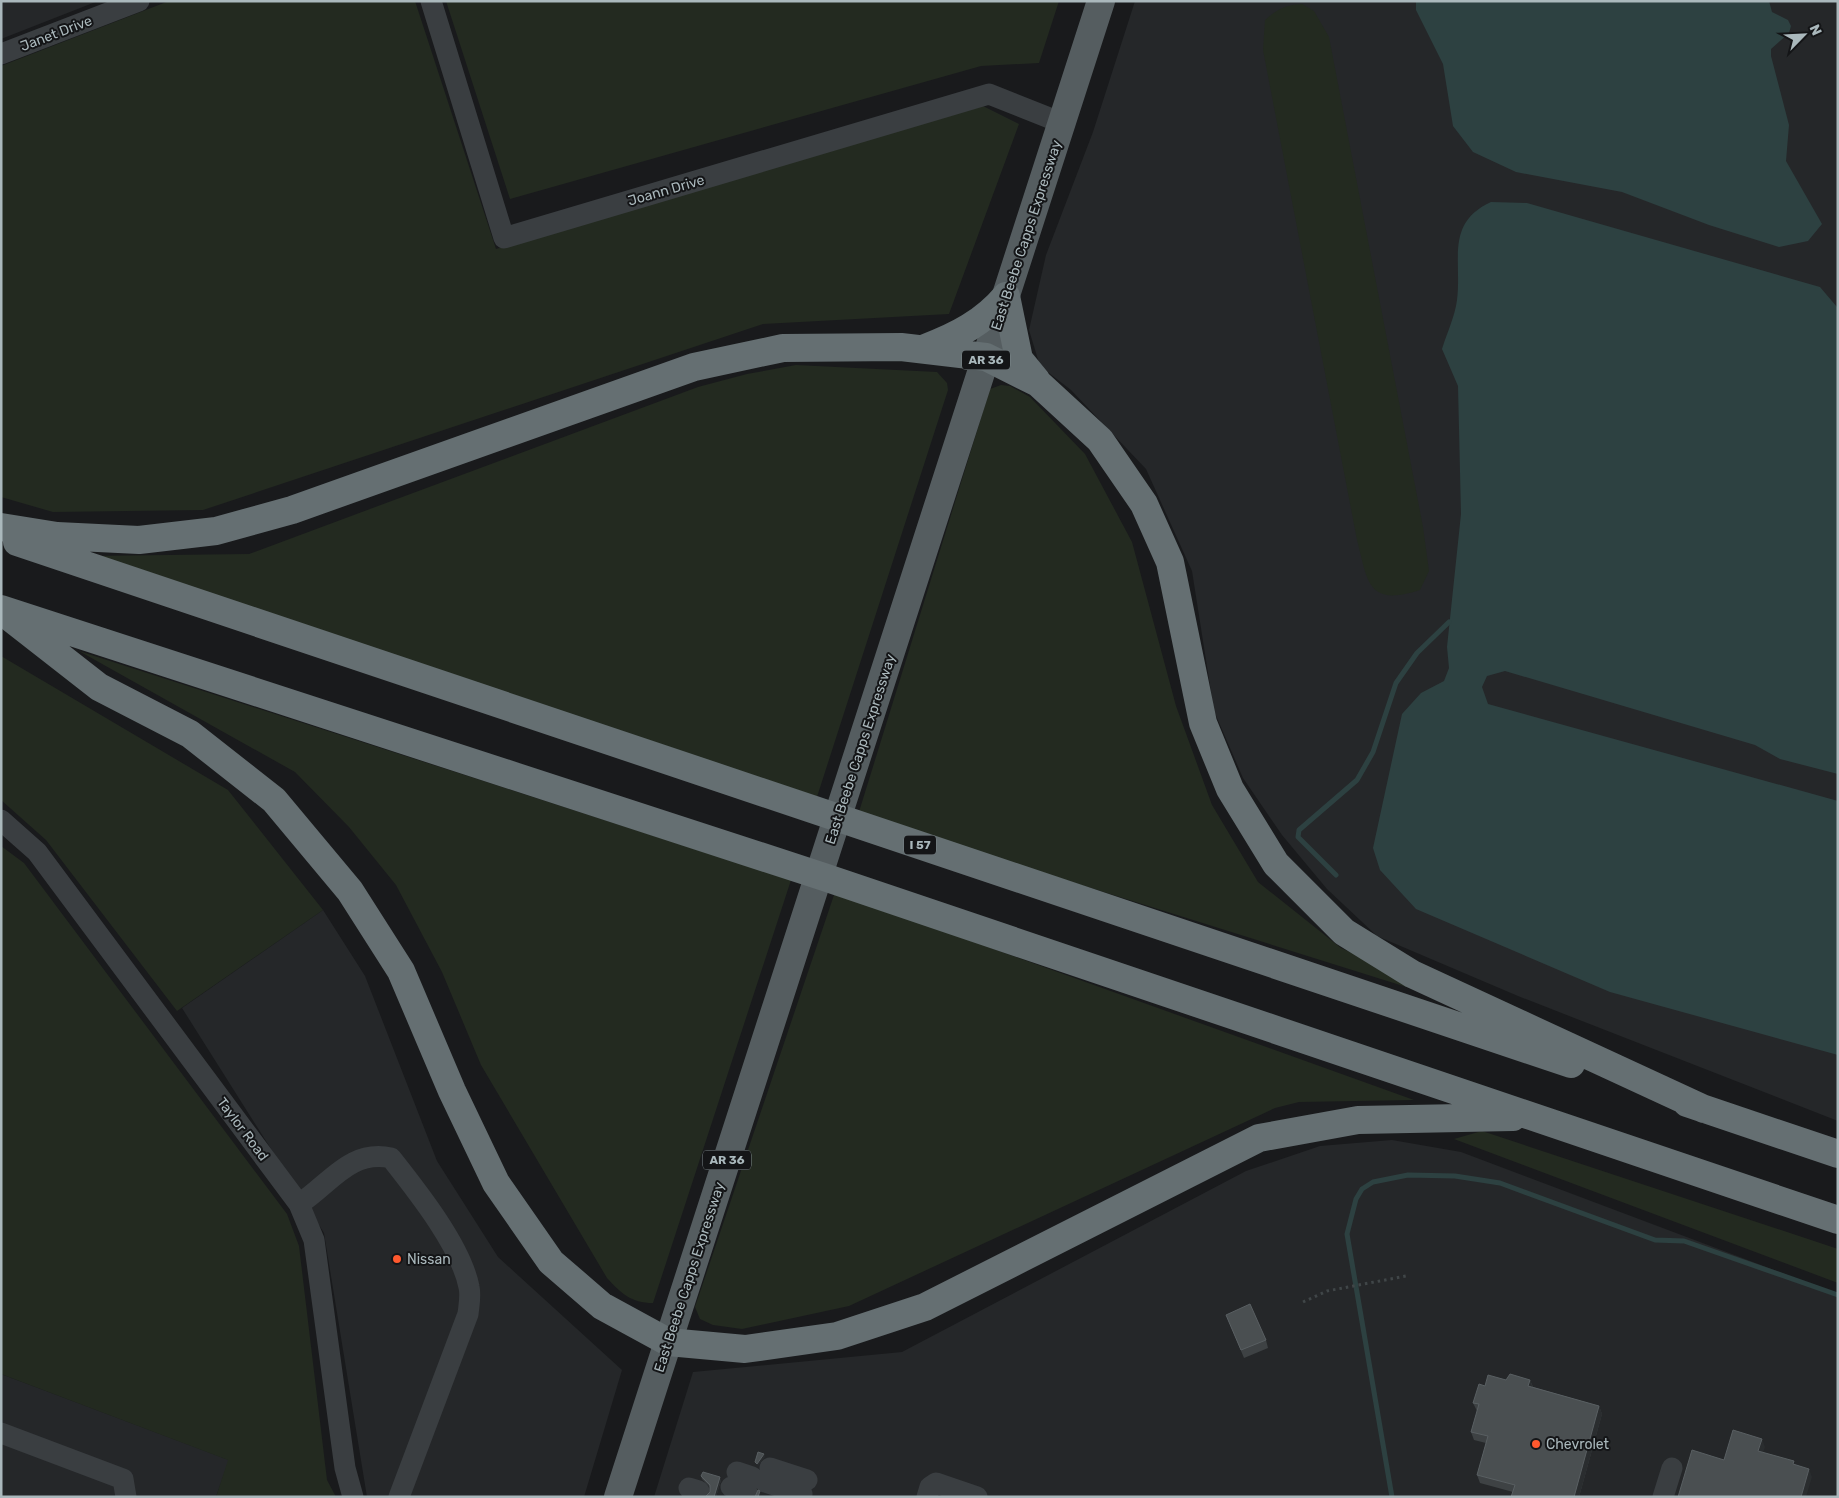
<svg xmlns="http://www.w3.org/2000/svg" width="1839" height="1498" font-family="Rubik,sans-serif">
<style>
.built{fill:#252729}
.green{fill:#232a20}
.water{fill:#2d4141}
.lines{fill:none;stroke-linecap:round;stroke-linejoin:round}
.stream{stroke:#2d4141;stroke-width:5}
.path{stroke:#404648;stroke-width:3;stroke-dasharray:2.5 4;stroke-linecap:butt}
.minor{stroke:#3a3e41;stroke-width:21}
.major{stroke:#555d60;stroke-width:28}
.highway{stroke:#656f72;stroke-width:28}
.wall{fill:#3e4244}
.shaded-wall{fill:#2a2d2f}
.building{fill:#4a4f51;stroke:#595f62}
.poi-dot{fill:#ff592e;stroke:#141517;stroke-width:2}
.labels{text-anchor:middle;stroke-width:4;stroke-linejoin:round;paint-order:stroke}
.shield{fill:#141517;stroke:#7d878a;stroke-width:1}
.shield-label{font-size:12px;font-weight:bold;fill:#aab8bc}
.street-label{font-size:14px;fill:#aab8bc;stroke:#141517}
.poi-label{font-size:14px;fill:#aab8bc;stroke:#141517;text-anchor:start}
</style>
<rect width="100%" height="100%" fill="#191a1c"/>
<path class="built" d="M1,1h97l-97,38z
M1135,1h703v1120l-320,-125 -141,-60 -50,-47 -45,-54 -39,-57 -29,-67 -22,-140 -46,-102 -75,-79 -31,-24 -11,-36 17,-75 47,-123z
M323,910l42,66 72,185 61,96 124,113 -38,127h-217l-43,-264 -142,-225z
M1392,1140l69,12 377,142v203h-1184l39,-125 209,-20 344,-181 74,-25z
M1,1374l228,86 -13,37h-215z"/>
<path class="green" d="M169,1h246l81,248 487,-143 36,18 -70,190 -186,10 -560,186 -150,2 -52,-15v-431z
M446,1h613l-20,62 -58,3 -471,133z
M1302,4l12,7 15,26 94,490 6,44 -9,19c-53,17 -52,-8 -63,-50l-94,-490 2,-30c12,-11 21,-15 37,-16z
M796,365l141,7 10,11 1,7 -132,410 -729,-244 162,-2 449,-167 49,-13z
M1001,385l9,1 20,11 55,57 47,88 44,164 36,99 46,77 83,66 126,58 -609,-191 132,-426z
M79,651l712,229 -138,423c-22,0 -32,-10 -46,-25l-126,-213 -39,-93 -46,-87 -47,-58 -54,-55z
M1,656l227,134 95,120 -146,101 -131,-171 -45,-40z
M1,846l23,17 263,351 12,32 28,234 9,17h-120l12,-37 -227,-86z
M835,892l579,208 -115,2 -24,6 -426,198 -107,23 -29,-4 -13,-6 -5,-12z
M1482,1131l356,118v34l-384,-144z"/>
<path class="water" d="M1416,1h353l3,11 16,8 3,6 -2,7 -18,16v7l18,69 -3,36 36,63 -14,17 -29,6 -70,-22 -87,-33 -106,-20 -43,-20 -20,-26 -10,-62 -27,-54z
M1491,202l36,1 293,84 17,20 1,467 -58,-15 -25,-14 -250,-74 -18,5 -5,11 6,17 350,97v254l-228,-63 -194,-83 -36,-39 -7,-22 29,-134 19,-21 23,-12 5,-13 -2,-21 14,-133 -3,-128 -16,-37c5,-16 13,-33 15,-49 5,-39 -12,-77 34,-98z"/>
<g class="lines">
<path class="stream" d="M1336,875l-38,-38 1,-7 58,-50 16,-28 23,-69 21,-30 32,-31
M1392,1497l-45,-263 9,-35 6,-10 11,-7 35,-7 47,1 45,7 155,57 29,1 154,54"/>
<path class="path" d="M1303,1302l24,-11 79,-15"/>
<path class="minor" d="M431,1l73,237 485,-144 73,29
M1,54l138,-53
M1,820l36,32 262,352 15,36 31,228 8,29
M299,1204c31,-20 51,-55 92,-46 26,33 70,88 78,129 2,9 0,18 -1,27l-69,183
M1,1433l122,46 3,18
M770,1468l37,12
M737,1472l15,5
M765,1482l37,12
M731,1487l16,5
M689,1488l10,3
M927,1497l3,-10 6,-4 41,14
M1663,1497l9,-29"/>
<path class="major" d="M618,1497l483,-1496"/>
<path class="highway" d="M1006,296l13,63 18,22
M925,348c32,-12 59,-26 81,-52
M1,527l56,9 82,4 77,-9 76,-21 402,-143 89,-19 118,-1 85,10 52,26 62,57 44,64 26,58 33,161 27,66 46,75 68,68 68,42 292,135
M17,542l1554,522
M1,609l823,268 1014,343
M12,619l87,68 91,47 84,66 76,91 51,80 51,120 44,92 55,79 51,44 66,36 77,7 92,-13 88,-29 334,-169 99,-18 155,-3
M1687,1103l151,51"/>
</g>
<path class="wall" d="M1226,1315l40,25 2,8 -24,10z
M1506,1380h24l3,7 66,19 3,8 -23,83h-68l2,-5 -33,-9 -3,-8 9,-32 -12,-3 -3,-8 6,-21 -4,-8 12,-17z
M701,1476l20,4 -5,17h-11l5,-5v-5l-8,-8z"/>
<path class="shaded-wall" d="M1530,1380l3,8 -5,-2z
M1599,1406l3,8 -23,83h-5z
M1762,1439l3,8 -4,12 -3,-8z
M764,1454l1,3 -7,9 -1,-2z
M1809,1469l3,8 -6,20h-5z
M720,1477l1,3 -5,17h-2z"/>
<path class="building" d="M1250,1304l16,36 -25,10 -15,-35z
M1510,1374l20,6 -2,6 71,20 -25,91h-63l4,-12 -38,-10 11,-39 -17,-4 8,-28 -6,-1 6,-19 6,2 3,-11 18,5z
M1733,1430l29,9 -4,12 36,10 -1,3 16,5 -8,28h-123l14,-47 32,10z
M758,1452l6,2 -7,10 -2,-2z
M703,1472l17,5 -6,20h-9l5,-5v-7l-9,-9z
M758,1490l2,1 -2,6h-3z"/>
<g class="poi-dot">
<circle cx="397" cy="1259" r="5"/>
<circle cx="1536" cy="1444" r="5"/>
</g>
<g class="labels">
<g class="shield">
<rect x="962" y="350.5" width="48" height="19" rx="4"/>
<rect x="904" y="835.5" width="32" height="19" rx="4"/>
<rect x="703" y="1150.5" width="48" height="19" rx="4"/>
</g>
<g class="shield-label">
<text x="986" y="364">AR 36</text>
<text x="920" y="849">I 57</text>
<text x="727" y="1164">AR 36</text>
</g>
<g class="street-label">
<text transform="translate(56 33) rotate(-21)" y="5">Janet Drive</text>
<text transform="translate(666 190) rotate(-16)" y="5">Joann Drive</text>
<text transform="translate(1026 235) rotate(-72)" y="5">East Beebe Capps Expressway</text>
<text transform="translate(860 749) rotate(-72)" y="5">East Beebe Capps Expressway</text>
<text transform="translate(243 1129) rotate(53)" y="5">Taylor Road</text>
<text transform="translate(689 1277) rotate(-72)" y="5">East Beebe Capps Expressway</text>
</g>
<g class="poi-label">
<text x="407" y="1264">Nissan</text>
<text x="1546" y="1449">Chevrolet</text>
</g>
</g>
<rect width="1839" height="1498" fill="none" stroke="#aab8bc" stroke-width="5"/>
<g transform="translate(1804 35) rotate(66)" stroke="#141517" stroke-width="4" paint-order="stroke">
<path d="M0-4L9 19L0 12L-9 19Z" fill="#aab8bc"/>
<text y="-8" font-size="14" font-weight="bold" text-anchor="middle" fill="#aab8bc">N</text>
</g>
</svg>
